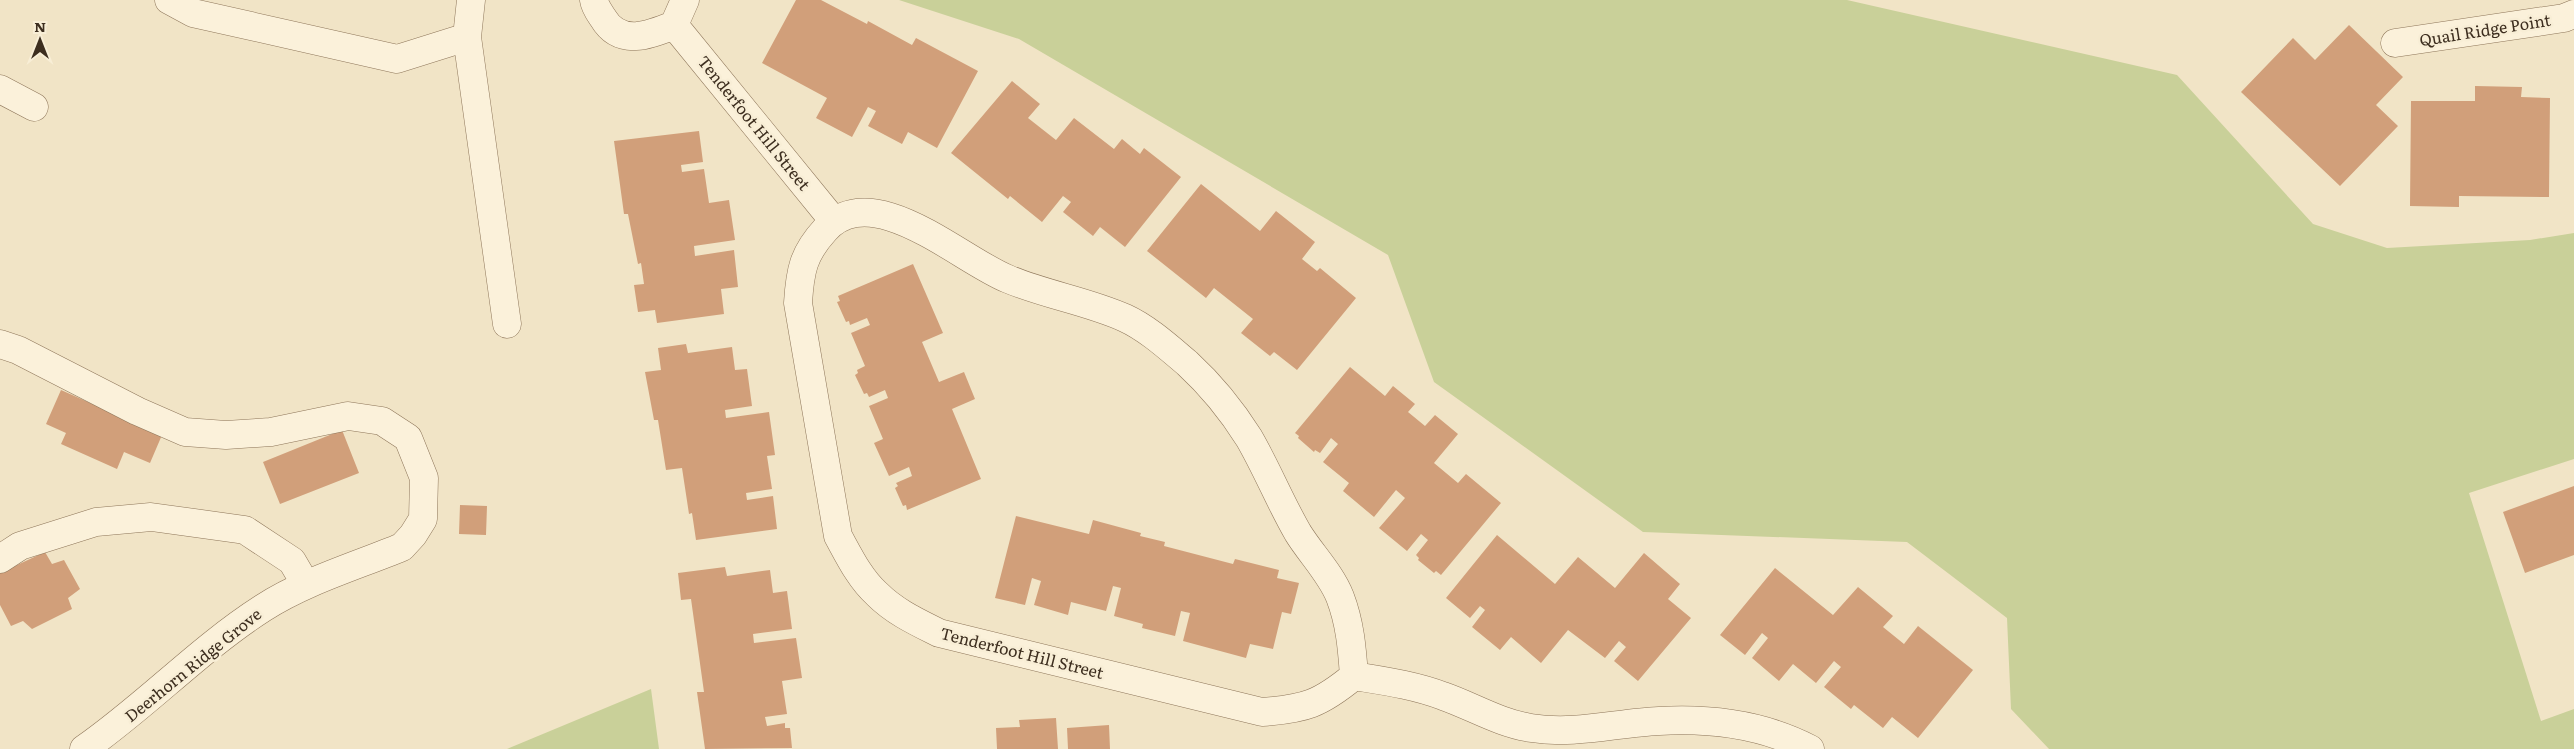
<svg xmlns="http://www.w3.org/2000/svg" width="2574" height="749" font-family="Literata,serif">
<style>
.green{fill:#c9d099}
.building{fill:#d19f7a}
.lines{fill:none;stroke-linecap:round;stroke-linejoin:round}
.minor-casing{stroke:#8e765a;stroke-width:29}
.minor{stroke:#fbf1da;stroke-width:28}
.labels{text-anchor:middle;stroke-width:5;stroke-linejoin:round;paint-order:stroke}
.street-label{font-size:16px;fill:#3d2e1f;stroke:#f8eed6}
</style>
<rect width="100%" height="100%" fill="#f1e4c6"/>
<path class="green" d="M899,0h948l330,75 136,149 74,24 143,-8 44,-7v226l-105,34 72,228 33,-12v40h-525l-38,-40 -4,-91 -100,-76 -264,-10 -209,-150 -46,-127 -369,-216z
M651,689l8,60h-152z"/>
<path class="building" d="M796,0h25l46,24 1,-3 44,24 4,-7 62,33 -41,77 -29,-16 -6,12 -34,-18 8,-15 -8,-4 -16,30 -36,-19 11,-20 -65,-35z
M2349,25l54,52 -27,28 22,21 -58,60 -99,-94 52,-54 22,22z
M1012,81l28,23 -12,14 28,22 18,-22 40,31 8,-10 18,15 4,-6 37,29 -56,70 -25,-20 -7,9 -30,-24 8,-10 -8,-6 -21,26 -32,-26 -2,3 -57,-46z
M2475,86l47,1 -1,10 29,1 -1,99 -90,-1v11l-49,-1 1,-105h64z
M699,131l4,31 -22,3 1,7 22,-3 5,34 20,-3 6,40 -41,6 1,10 39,-6 4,37 -17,2 3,25 -67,9 -2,-13 -17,2 -4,-27 10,-1 -3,-21 -3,1 -10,-50h-4l-10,-73z
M1201,184l59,47 16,-20 39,31 -13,17 15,12 3,-3 36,30 -59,72 -23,-18 -4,4 -29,-23 12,-14 -39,-31 -8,10 -59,-47z
M913,264l30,69 -21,9 17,40 25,-10 11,27 -23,10 29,70 -74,31 -1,-5 -3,1 -8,-18 3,-2 -2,-3 16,-7 -3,-9 -20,9 -15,-33 9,-4 -14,-33 19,-8 -3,-8 -16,7 -2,-4 -3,1 -9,-19 3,-2 -1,-3 8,-4 -14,-33 19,-8 -3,-7 -17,7 -1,-4 -3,1 -9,-20 3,-1 -2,-5z
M686,344l2,9 44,-6 3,23 12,-1 5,37 -27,4 1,8 43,-6 6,43 -8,1 5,33 -26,4 1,7 26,-4 4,33 -81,11 -4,-27 -3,1 -7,-46 -16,2 -8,-50h-4l-9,-48 16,-2 -3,-22z
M1350,367l35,29 8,-10 22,18 -7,8 17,14 10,-11 23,19 -24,29 24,20 8,-9 35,29 -60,72 -5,-4 -2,2 -16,-13 1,-2 -3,-3 12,-15 -7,-6 -14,17 -28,-23 26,-30 -9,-8 -22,27 -31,-26 6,-8 -26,-21 15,-18 -7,-6 -11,15 -5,-3 -1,2 -16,-14 1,-2 -4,-3z
M61,390l101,45 -12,28 -26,-11 -7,17 -56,-25 5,-11 -20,-9z
M342,430l17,43 -79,31 -17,-42z
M2574,486v69l-49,18 -22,-61z
M460,505l27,1 -1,29 -27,-1z
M1016,516l73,18 4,-14 48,13 -1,3 25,6 -1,4 69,18 2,-5 44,11 -2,8 22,5 -8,31 -9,-2 -9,37 -23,-5 -4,14 -63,-17 7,-28 -9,-2 -6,25 -33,-8 1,-4 -29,-8 7,-28 -8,-2 -7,25 -35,-9 -3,13 -34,-10 7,-24 -9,-3 -7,27 -30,-7z
M1497,535l58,49 23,-27 37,31 29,-35 36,31 -12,15 23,19 -53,63 -24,-20 12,-14 -7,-6 -14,17 -37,-28 -27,33 -30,-26 -11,13 -28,-23 13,-17 -5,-4 -10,12 -24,-20z
M45,552l7,12 12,-4 16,29 -12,9 4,11 -40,20 -9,-8 -12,5 -11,-21v-32z
M725,567l2,9 43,-6 3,23 14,-2 5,38 -39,5 1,9 42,-5 6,40 -20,3 5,33 -22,3 2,9 18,-3v5h5l2,20 -87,1 -8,-57h7l-13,-93 -10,1 -3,-27z
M1775,568l58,47 25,-28 35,29 -10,11 21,17 14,-18 55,44 -55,68 -26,-21 -9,11 -29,-23 -3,4 -27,-22 17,-20 -7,-6 -18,22 -23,-19 -14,17 -27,-23 16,-20 -6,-5 -17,22 -25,-20z
M1056,718l2,31h-61l-1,-21 24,-1 -1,-7z
M1109,725l1,24h-42l-1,-21z"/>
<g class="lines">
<g class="minor-casing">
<path id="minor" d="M169,0l24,13 204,46 70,-22
M471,0l-4,37 40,287
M594,0c1,7 5,12 9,18 17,29 47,17 71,7l11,-25
M674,25l159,195
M2395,43l169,-25 10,-4
M0,89l34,18
M0,344l18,6 119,61 48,21 41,3 45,-3 77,-16 34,5 26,17 16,40 -1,41 -10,16 -11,12c-46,19 -97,34 -139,61 -64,41 -117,98 -179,141
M0,559l20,-13 76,-24 55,-5 94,13 47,31 14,24
M1354,676c-2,-28 -4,-53 -14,-79 -9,-23 -29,-43 -42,-64 -18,-31 -31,-64 -49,-95 -17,-27 -38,-53 -62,-75 -19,-16 -40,-35 -62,-45 -38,-17 -79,-23 -117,-39 -48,-19 -135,-102 -183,-49 -22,24 -25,41 -27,73l40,233c11,20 22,43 39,58 18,18 40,28 62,39l323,79c43,-3 58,-8 92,-36 30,5 60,9 89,20 29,10 56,27 88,32 44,7 85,-5 128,-7 52,-3 105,4 151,28"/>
</g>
<use href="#minor" class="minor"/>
</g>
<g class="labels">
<g class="street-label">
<text transform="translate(2485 30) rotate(-9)" y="6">Quail Ridge Point</text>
<text transform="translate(754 123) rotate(51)" y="6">Tenderfoot Hill Street</text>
<text transform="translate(1022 653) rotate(14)" y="6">Tenderfoot Hill Street</text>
<text transform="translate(193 665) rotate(-39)" y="6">Deerhorn Ridge Grove</text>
</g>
</g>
<g transform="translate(40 40)" stroke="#f8eed6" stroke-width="4" paint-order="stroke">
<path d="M0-4L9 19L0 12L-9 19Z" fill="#3d2e1f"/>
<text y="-8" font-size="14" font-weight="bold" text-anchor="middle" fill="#3d2e1f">N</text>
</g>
</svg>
